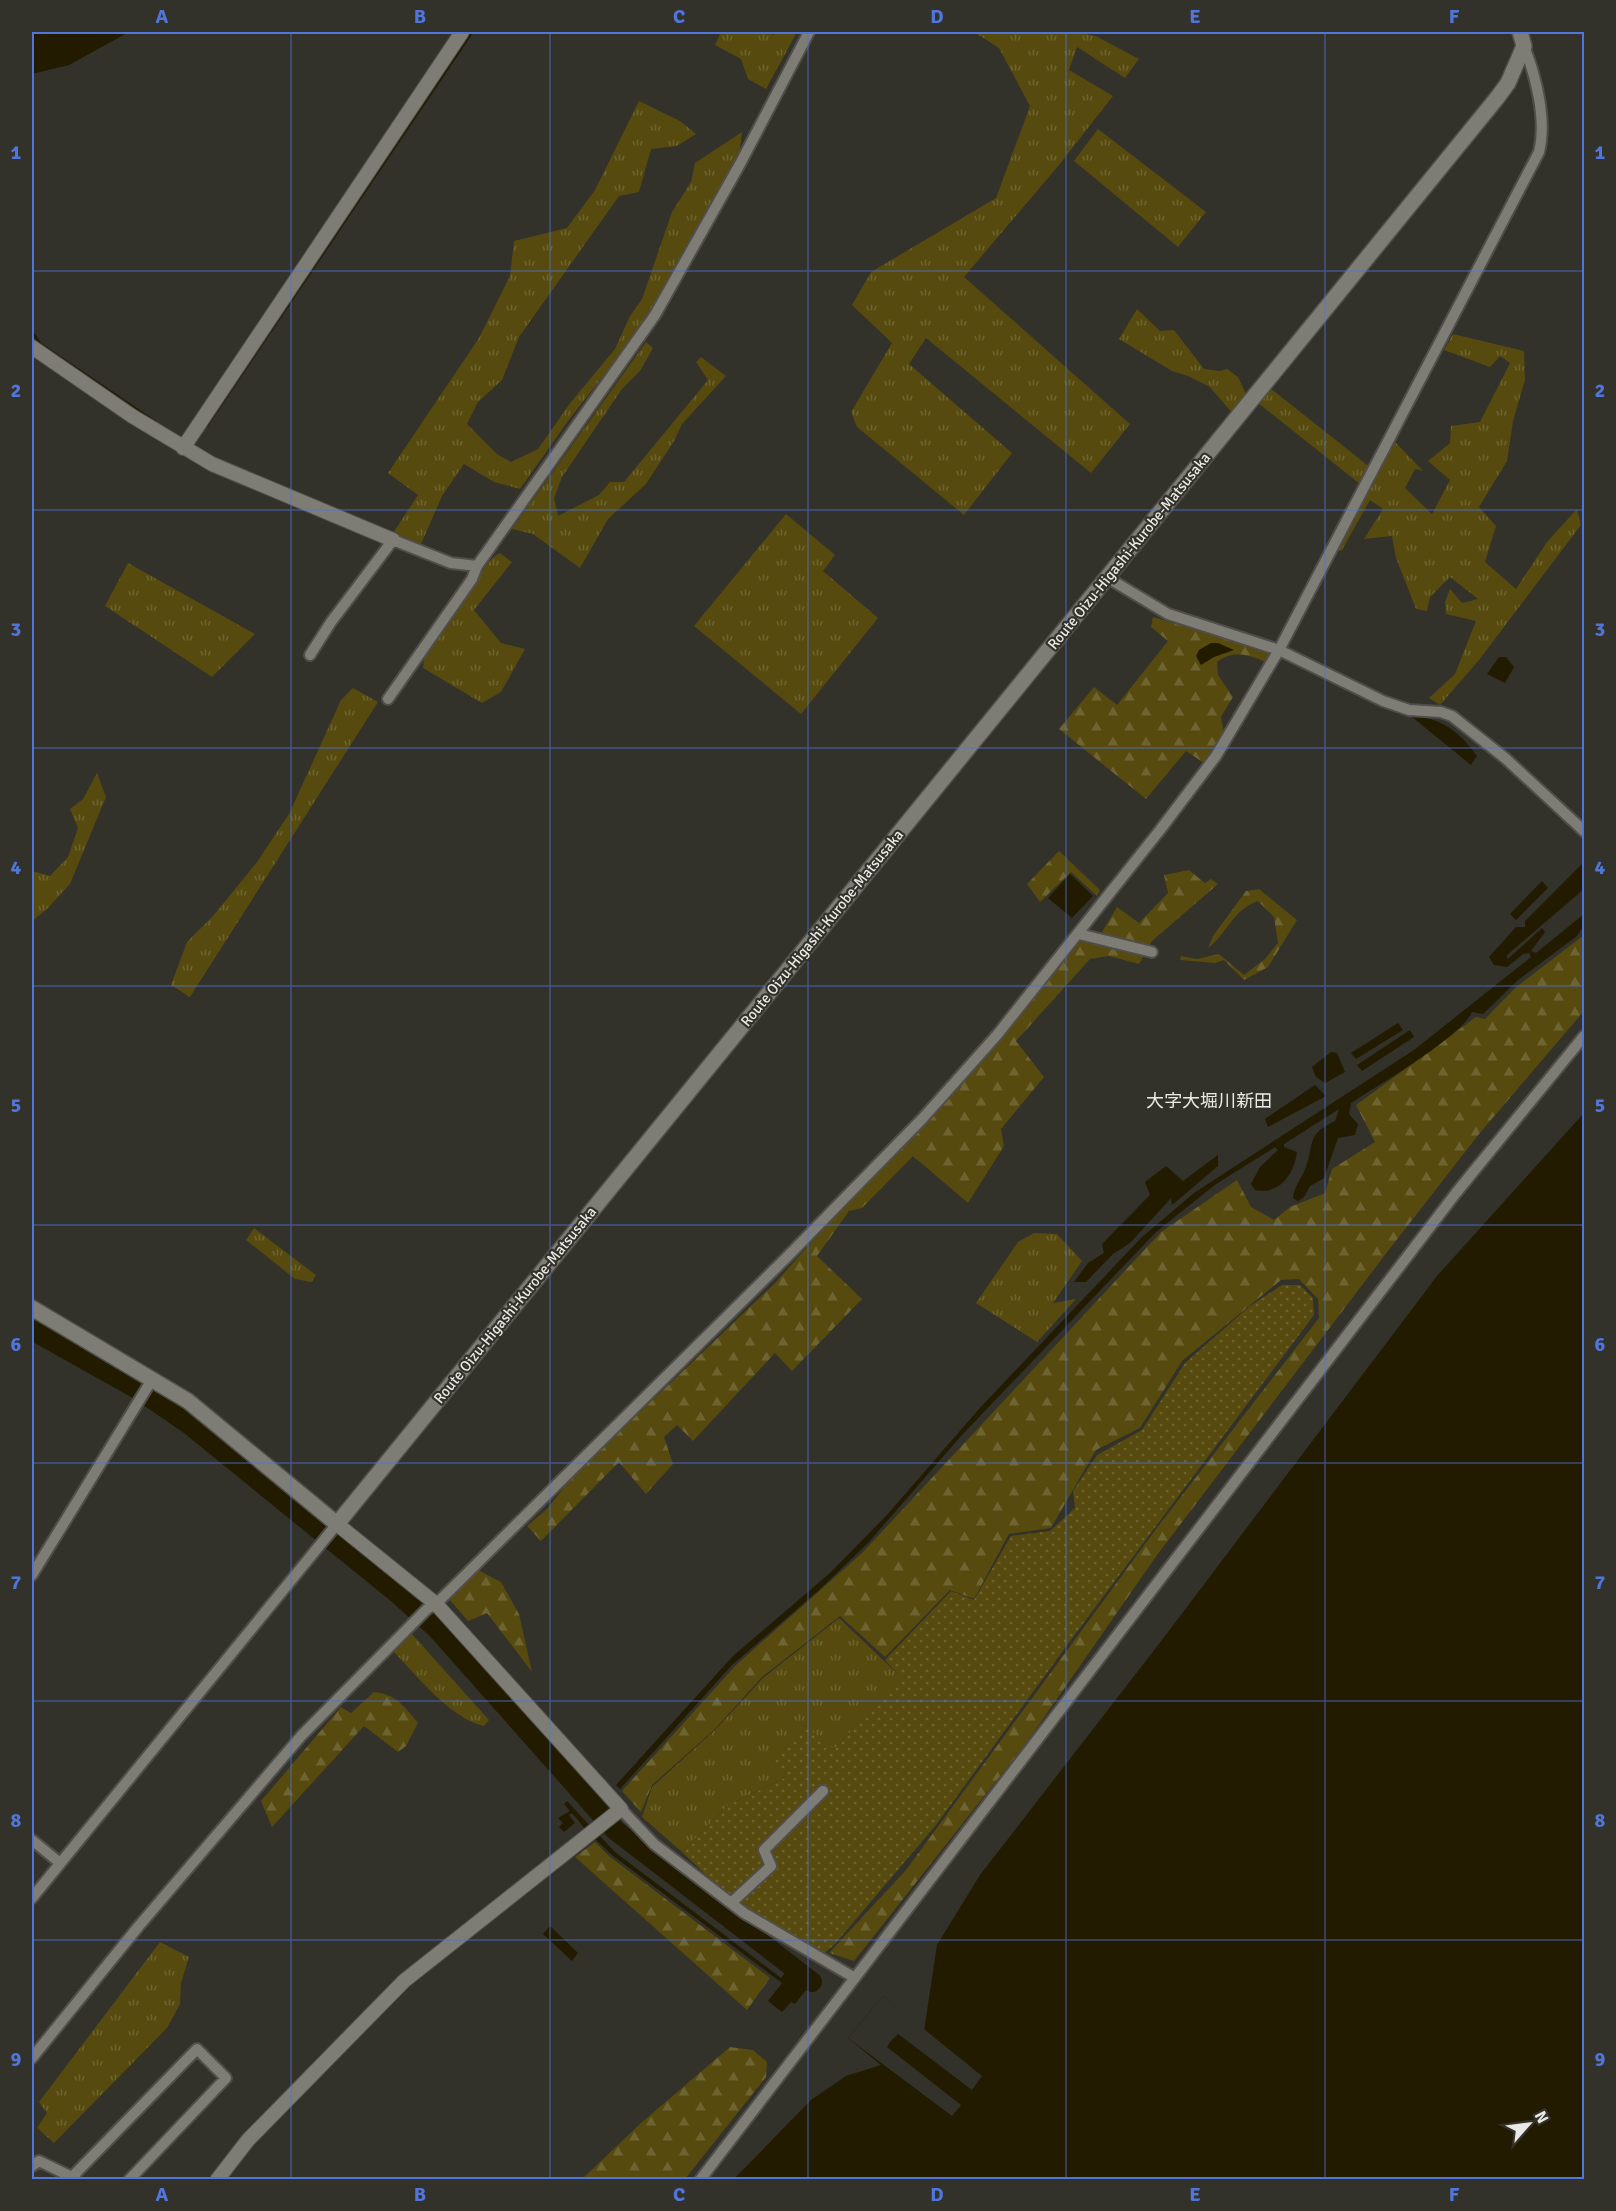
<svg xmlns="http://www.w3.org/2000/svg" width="1616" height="2211" font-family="Signika,'Noto Sans JP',sans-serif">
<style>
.grass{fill:url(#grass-tufts)}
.forest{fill:url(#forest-firs)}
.park{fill:url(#park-dots)}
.water{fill:#221b00}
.pier{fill:#32312a}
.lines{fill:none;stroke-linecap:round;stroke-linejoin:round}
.stream{stroke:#221b00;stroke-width:3}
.river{stroke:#221b00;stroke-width:20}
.minor-casing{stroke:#504e4a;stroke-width:14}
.tertiary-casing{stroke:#504e4a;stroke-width:16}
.secondary-casing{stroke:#504e4a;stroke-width:18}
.minor{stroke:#7e7d75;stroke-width:10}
.tertiary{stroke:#7e7d75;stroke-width:14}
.secondary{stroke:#7e7d75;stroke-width:15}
.grid{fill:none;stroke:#5075db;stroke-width:1.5;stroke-opacity:0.55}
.labels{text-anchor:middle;stroke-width:4.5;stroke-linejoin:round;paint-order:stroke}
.street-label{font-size:15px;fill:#eae9e5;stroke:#32312a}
.quarter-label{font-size:18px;fill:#eae9e5;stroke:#32312a}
.neatline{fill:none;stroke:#5075db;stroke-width:2}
.grid-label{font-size:20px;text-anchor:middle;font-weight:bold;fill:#5075db}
</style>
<defs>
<pattern id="grass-tufts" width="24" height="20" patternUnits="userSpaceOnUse" patternTransform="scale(1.5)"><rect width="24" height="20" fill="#564a0e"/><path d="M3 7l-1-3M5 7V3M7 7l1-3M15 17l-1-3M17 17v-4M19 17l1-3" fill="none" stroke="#6e6431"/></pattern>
<pattern id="forest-firs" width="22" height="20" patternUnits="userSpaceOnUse" patternTransform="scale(1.5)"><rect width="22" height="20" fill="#564a0e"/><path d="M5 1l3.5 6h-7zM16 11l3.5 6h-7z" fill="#6e6431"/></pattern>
<pattern id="park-dots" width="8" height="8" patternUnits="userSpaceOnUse" patternTransform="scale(1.5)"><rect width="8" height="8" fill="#564a0e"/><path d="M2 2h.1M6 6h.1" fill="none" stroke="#6e6431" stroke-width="1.8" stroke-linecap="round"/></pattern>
</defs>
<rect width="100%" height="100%" fill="#32312a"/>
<path class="grass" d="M721,32h45l7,3 2,-3h22l-31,57 -18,-10 -7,-20 -26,-14z
M974,32h100l22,4 43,23 -14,19 -48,-31 -8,23 44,26 -54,69 -95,112 166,147 -39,49 -165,-135 -17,26 103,89 -48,62 -107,-88 -6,-15 41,-69 -40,-38 19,-33 125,-74 34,-92 -31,-58z
M639,101l41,20 16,13 -19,12 -26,3 -12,43 -20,4 -100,141 -17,43 -24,22 -11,22 30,30 14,8 27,-13 33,-47 44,-53 15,-33 12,-17 30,-87 19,-30 4,-19 47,-31 -3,23 -90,162 -81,104 -48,68 -26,-7 -30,-18 -22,32 -21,48 -28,-11 25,-38 -30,-22 91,-135 31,-62 4,-35 53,-13 28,-38z
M1098,129l108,83 -28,35 -104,-86z
M1137,309l23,22 14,-1 30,39 16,2 7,-2 11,8 8,17 -13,20 -23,-27 -22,-11 -16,-5 -53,-32z
M1453,334l71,17 1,29 -12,41 -6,40 -28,46 17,19 -11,36 31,27 31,-47 30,-33 4,16 -102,135 -39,45 -11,-7 26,-24 21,-53 -30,-7 -1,-12 5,-13 12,14 16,-4 -28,-22 -20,20 -3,14 -11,-2 -20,-51 -4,-22 -28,3 19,-30 -13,-9 -28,50 -6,1 59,-109 28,29 -8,-2 -10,19 27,26 18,-34 -22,-19 22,-18 1,-17 29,-4 30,-59 -10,-7 -10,11 -46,-17z
M646,342l7,6 -13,23 -18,18 -60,88 -8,21 4,18 41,-21 11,-13h14l84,-102 -12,-18 5,-5 25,19 -44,48 -8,17 -28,43 -38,35 -28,49 -47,-34 -21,-5z
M1270,388l101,80 -11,16 -102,-81z
M786,514l49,41 -12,16 55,47 -77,96 -107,-88z
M500,553l12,9 -38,48 27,33 24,6 -24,43 -19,11 -59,-35 1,-12c15,-23 31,-44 47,-66 9,-13 14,-29 29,-37z
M128,563l127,71 -43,43 -107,-71z
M353,688l25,14 -188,295 -19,-12 16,-43 27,-27 43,-53 32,-48 52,-114z
M97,773l9,24 -36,87 -23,25 -15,12v-50l18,5 18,-19 10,-29 -8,-19 13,-10z
M254,1228l62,47 -4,7 -17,-3 -49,-39z
M1034,1233l23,1 25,27 -29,42 23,-4 -39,43 -61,-39 42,-61z
M839,1618l64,61 -70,71 -29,-25 -19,53 -57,27 -46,47 -40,-35 10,-30 63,-57 48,-52z
M411,1633l78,87 -5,6c-33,-7 -67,-50 -90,-74z
M160,1942l29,15 -8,26 -1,21 -13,24 -113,115 -17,-15 10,-15 -8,-11z"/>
<path class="forest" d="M1153,617l119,36 -6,9c-19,-7 -31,-13 -49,0l1,13 15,22 -12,20 3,17 -20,29 -18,-12 -40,48 -87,-70 35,-42 23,18 51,-64 -17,-14z
M1059,851l41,39 -3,6 -26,-24 -31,30 -13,-18z
M1189,870l16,13 6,-4 7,5 -66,57 -13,23 -30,-8 -19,3 -74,82 28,36 -43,52 3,17 -36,57 -55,-47 -51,52 -13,3 -32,45 45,43 -70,72 -17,-18 -82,88 -16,-16 -13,12 9,27 -27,30 -27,-32 -78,79 -14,-15 20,-17 25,-32 203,-194 60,-67 78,-78 58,-64 109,-134 16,2 21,-35 22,16 29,-30 -4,-18z
M1259,889l38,31 -29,47 -24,13 -20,-20 -9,3 -35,-3 1,-4 16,3 22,-5 25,21 21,-16 13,-16 -4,-26 -16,-16c-26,9 -31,33 -50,47l5,-12 33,-45z
M1584,935v76l-105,123 -91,117 -231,304 -130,187 -173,219 -25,-8 77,-83 250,-341 163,-211 -1,-19 -19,-20 -18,1 -99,81 -42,67 -44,22 -45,78 -42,6 -35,65 -24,-9 -65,67 -45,-41 -78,61 -48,53 -62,55 -11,27 -19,-21 114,-126 126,-112 299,-321 76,-52 14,27 23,13 16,-13 35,-14 7,-24 43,-27 -19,-37 120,-88 9,2 30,-31z
M478,1570l23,12 18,32 13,58 -45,-59 -19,8 -18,-21z
M374,1692c22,2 31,15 44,31l-12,23 -8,6 -34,-26 -92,101 -11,-26 80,-94 10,6z
M595,1842l14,14 161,122 -23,32 -172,-153z
M730,2047l23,3 14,12 -1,15 -81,102h-103l59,-56z"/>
<path class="park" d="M1282,1285h18l13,13 1,17 -241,322 -137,188 -102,120 -10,8 -95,-56 -47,-45 46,-47 57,-27 -18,-17 37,-36 30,24 68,-70 -17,-19 66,-69 23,9 37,-64 39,-5 25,-23 -2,-17 24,-36 45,-25 43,-67 65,-57z"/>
<path class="water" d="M32,32h97l-60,33 -37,9z
M1211,643h7l16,7 -20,7 -13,8 -5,-9 3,-6z
M1499,657h7l8,10 -9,16 -18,-9z
M1412,717c28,-1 49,16 65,39l-6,9z
M1584,862v27l-78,67 2,3 34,-31 3,4 -14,19 5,2 48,-39v11l-7,11 -59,44 -35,34 -11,-2c-11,25 -95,74 -121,91l-2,11 9,10 -3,11 -17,3 -14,40 -14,8 -6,11 -6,4 -5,-3c1,-12 9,-20 13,-31 8,-24 1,-33 29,-46l4,-12 -55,35v3l13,5c-3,23 -18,43 -42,38l-4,-6 9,-17 18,-17 -3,-3 -59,37 -60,48 -195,204 -93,107 -49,47 -87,75 -112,124 -4,-4 117,-129 97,-83 56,-57 93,-107 162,-171 53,-45 220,-143 117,-93 -2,-4 -6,1 -16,13 -13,-2 -5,-8 27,-30h9v-6z
M1070,874l23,22 -21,22 -24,-20z
M1542,881l6,7 -32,32 -6,-6z
M1398,1023l5,7 -47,29 -5,-6z
M1410,1030l4,7 -52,34 -5,-6z
M1331,1052l6,1 8,19 -20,11 -9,-6 -4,-10z
M1315,1085l11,11 -58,31 -3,-8z
M1584,1113v1066l-851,1 78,-80 35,-24 35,-11 -33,-27 35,-42 41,35 13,-86 43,-70 182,-235 275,-364z
M1218,1155v11l-46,39 -1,-7 -41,45 -17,11 -27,28h-12l14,-19 16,-10 -2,-9 48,-49 -5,-13 21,-16 17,15z
M567,1801l22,24 -4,4 -13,-16 -3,2 6,8 -11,9 -5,-5 4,-4 -5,-5 12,-7 -6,-7z
M599,1835l16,17 166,126 12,-16 21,18 -19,24 -4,-2 -9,10 -14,-11 14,-18 -170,-128 -17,-16z
M550,1926l28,27 -6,8 -29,-27z"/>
<path class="pier" d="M883,1996l99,80 -10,14 -74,-56 -8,8 -3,5 74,58 -9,11 -104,-78z"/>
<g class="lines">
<path class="stream" d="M32,332l8,12 115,78
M207,425l265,-393"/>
<path class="river" d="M32,1330l107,60 51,35 208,169 39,35 178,201 197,152"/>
<g class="minor-casing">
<path id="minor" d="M1108,578l60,36 111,36 104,51 26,9 32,2 11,4 53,42 79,73
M310,655l21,-33 62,-82 58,23 26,3
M388,699l84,-120 5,-13 178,-251 85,-151 69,-132
M1079,934l73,18
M32,1575l121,-197
M621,1809l33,35 90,69 111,65
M32,1840l28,23
M32,1898l305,-374
M731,1903l40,-37 -7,-16 59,-59
M32,2058l106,-131 164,-192 125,-126 9,-5 352,-348 135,-138 74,-83 163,-205 56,-74 63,-106 260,-498c8,-32 -3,-76 -15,-106
M32,2166l7,-5 37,18
M72,2177l125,-128 29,29 -97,102
M700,2180l756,-987 128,-157"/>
</g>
<g class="tertiary-casing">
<path id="tertiary" d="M32,347l100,69 80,48 181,76
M183,448l279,-416
M217,2180l31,-40 156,-159 217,-172 -185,-205 -99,-80"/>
</g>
<g class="secondary-casing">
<path id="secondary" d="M32,1308l156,93 149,123 1160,-1426 11,-15 16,-37 -4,-14"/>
</g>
<use href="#minor" class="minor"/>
<use href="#tertiary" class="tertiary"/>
<use href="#secondary" class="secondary"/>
</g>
<path class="grid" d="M291,32v2148M550,32v2148M808,32v2148M1066,32v2148M1325,32v2148M32,271h1552M32,510h1552M32,748h1552M32,986h1552M32,1225h1552M32,1463h1552M32,1701h1552M32,1940h1552"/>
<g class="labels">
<g class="street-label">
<text transform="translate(1129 551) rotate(-51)" y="5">Route Oizu-Higashi-Kurobe-Matsusaka</text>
<text transform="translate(822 928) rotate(-51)" y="5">Route Oizu-Higashi-Kurobe-Matsusaka</text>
<text transform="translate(515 1305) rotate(-51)" y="5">Route Oizu-Higashi-Kurobe-Matsusaka</text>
</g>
<g class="quarter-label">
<text x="1209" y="1107">大字大堀川新田</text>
</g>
</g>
<rect width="1616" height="2211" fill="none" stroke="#32312a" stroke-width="66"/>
<g transform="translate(1529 2124) rotate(62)" stroke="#32312a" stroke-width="4.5" paint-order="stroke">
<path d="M0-4.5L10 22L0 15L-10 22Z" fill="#eae9e5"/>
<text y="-9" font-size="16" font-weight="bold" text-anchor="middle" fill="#eae9e5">N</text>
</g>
<rect x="33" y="33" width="1550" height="2145" class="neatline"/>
<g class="grid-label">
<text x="162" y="23">A</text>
<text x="420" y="23">B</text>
<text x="679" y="23">C</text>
<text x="937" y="23">D</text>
<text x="1195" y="23">E</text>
<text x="1454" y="23">F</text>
<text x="16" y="159">1</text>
<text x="1600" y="159">1</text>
<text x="16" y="397">2</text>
<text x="1600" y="397">2</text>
<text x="16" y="636">3</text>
<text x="1600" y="636">3</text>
<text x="16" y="874">4</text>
<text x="1600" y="874">4</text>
<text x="16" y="1112">5</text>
<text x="1600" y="1112">5</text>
<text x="16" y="1351">6</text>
<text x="1600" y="1351">6</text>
<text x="16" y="1589">7</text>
<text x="1600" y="1589">7</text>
<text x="16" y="1827">8</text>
<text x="1600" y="1827">8</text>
<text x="16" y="2066">9</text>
<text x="1600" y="2066">9</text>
<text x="162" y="2201">A</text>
<text x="420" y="2201">B</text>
<text x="679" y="2201">C</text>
<text x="937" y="2201">D</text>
<text x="1195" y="2201">E</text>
<text x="1454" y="2201">F</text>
</g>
</svg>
